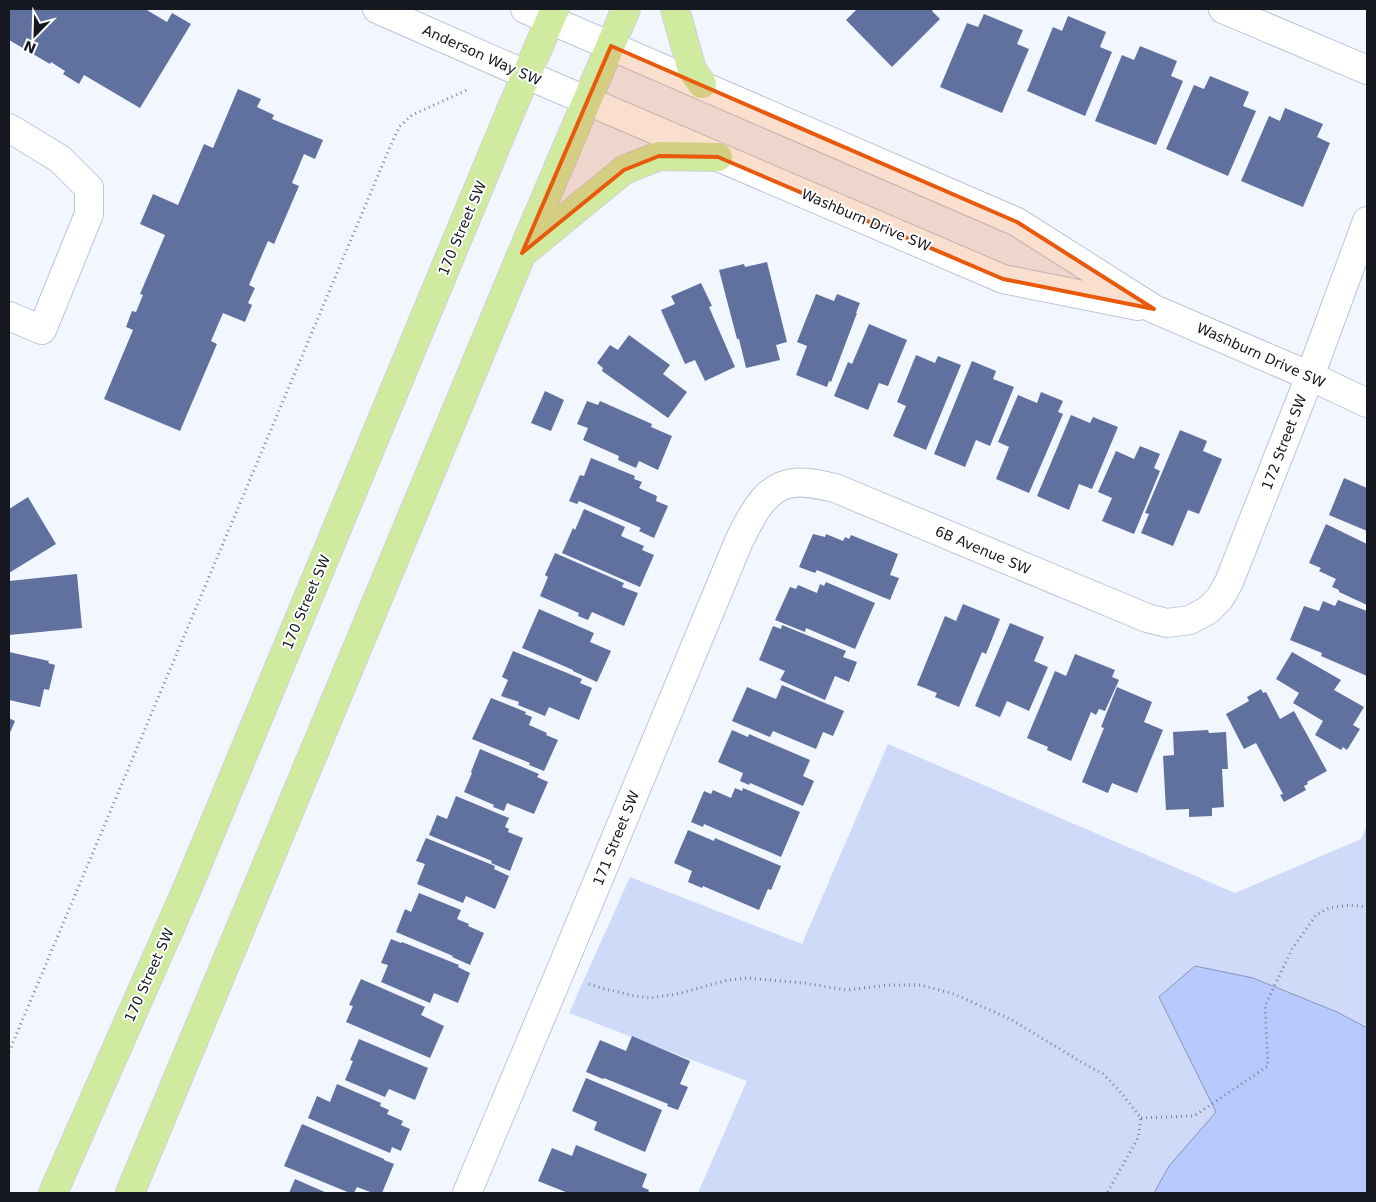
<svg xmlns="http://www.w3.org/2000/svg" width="1376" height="1202" font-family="'DejaVu Sans',sans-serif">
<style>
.green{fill:#cfdaf8}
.water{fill:#b7c9fd;stroke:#8794ba}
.building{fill:#61719f}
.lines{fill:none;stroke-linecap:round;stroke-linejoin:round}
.minor-casing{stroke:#bec5d9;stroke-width:30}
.major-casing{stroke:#d0d1d2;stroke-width:30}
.path{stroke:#80838a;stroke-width:3;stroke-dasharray:1 4;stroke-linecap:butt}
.minor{stroke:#fff;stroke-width:28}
.major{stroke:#d0eba0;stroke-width:28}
.marked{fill:#e8590c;fill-opacity:0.2;stroke:#e8590c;stroke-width:4;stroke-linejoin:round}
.labels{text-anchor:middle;stroke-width:4;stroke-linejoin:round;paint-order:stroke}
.street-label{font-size:14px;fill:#16181f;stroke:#fff}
</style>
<rect width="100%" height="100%" fill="#f2f6fe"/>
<path class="green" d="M888,744l347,149 126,-54 6,-14v368h-669l49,-112 -178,-68 61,-136 172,67z"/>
<path class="water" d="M1195,966l58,12 84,34 30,16v165h-213l15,-27 47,-54 -57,-115z"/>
<path class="building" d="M9,9h136l22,13 5,-9 19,11 -51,84 -56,-33 -5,9 -16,-10 2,-3 -14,-9 -1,2 -41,-24z
M857,9h77l-2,2 8,8 -48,48 -46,-47z
M984,14l39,16 -6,14 12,5 -27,64 -62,-26 27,-64 11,4z
M1068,16l38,16 -6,15 12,5 -27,64 -58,-25 26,-64 9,4z
M1140,46l37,15 -6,15 12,5 -27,64 -61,-24 27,-66 12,5z
M1210,76l39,16 -6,14 13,5 -28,65 -62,-27 28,-64 10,4z
M238,89l23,10 -4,8 17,8 -2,4 51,21 -8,19 -11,-5 -12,29 7,3 -25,58 -6,-3 -19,44 6,3 -7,15 4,2 -7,17 -22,-9 -12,28 6,3 -37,87 -76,-32 29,-69 -7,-3 6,-16 4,1 7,-17 -3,-1 25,-59 -25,-11 13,-30 25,11 26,-61 9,4z
M1285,108l38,16 -6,13 13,6 -27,64 -62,-26 28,-65 11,5z
M767,262l20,80 -11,3 4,15 -34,8 -7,-29h-2l-18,-69 25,-6 1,3z
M701,283l11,23 -3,1 26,60 -30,14 -10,-21 -10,4 -24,-54 14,-6 -4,-8z
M816,294l18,7 3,-7 23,9 -4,10h1l-26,69 -2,-1 -2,6 -31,-12 11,-29 -10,-4z
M869,324l38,16 -19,46 -9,-3 -11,27 -34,-14 14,-34 4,2z
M629,335l41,30 -7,9 24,18 -19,26 -66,-47 1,-3 -6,-5 13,-18 8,5z
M916,355l19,8 3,-7 23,9 -35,85 -33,-14 13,-30 -9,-4z
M972,361l24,10 -3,8 21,8 -24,59 -14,-6 -11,27 -31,-13z
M545,391l19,9 -13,31 -20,-8z
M1041,392l22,9 -5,11 5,2 -34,79 -33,-14 13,-32 -11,-5 20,-47 19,8z
M587,401l11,4 2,-4 52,23 -1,3 21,9 -14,34 -19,-9 -3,7 -18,-8 1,-4 -36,-16 5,-12 -11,-4z
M1071,415l19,8 3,-6 25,10 -26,62 -13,-5 -10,26 -32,-14z
M1180,430l27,11 -4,10 19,8 -23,55 -11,-4 -15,36 -32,-13 8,-19 -4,-1z
M1140,446l20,8 -6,14 6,3 -26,63 -32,-13 10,-23 -14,-6 18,-41 18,8z
M591,458l44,18 -1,3 8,3 -3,6 18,8 -1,5 12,5 -14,32 -15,-7 2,-3 -62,-27 -2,3 -8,-3 11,-26 4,1z
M1344,478l23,10v43l-38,-16z
M28,497l28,47 -47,29v-64z
M584,509l41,18 -4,9 23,10 -2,4 12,5 -14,32 -78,-34 11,-25 2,2z
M1326,524l41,20v61l-28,-13v-2l-7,-3 4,-8 -17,-8 2,-3 -12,-5z
M813,534l12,3 1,-3 17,7 2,-4 4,2 2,-4 47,19 -8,21 9,3 -9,22 -73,-30 -2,3 -16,-6z
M555,553l69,30 -2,4 16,6 -14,33 -32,-14 -4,8 -10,-4 1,-3 -39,-17 8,-19 -3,-2z
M77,574l5,54 -73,7v-43h1l-1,-11z
M826,582l49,21 -20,46 -49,-21 -1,4 -30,-12 15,-33 6,2 2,-4 19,8 3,-9 4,2z
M1338,600l29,11v65l-46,-20 1,-3 -32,-13 14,-34 15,5 4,-10 12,5z
M963,604l37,15 -14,35 -4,-2 -23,55 -24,-10 2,-4 -20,-8 28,-69 11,5z
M539,609l55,24 -4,9 21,9 -14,31 -24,-11v-1l-51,-22z
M1010,623l34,14 -10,24 14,6 -19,44 -22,-10 -7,16 -25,-11z
M782,625l64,26 -3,6 14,5 -8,20 -14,-6 -10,24 -45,-20 5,-9 -26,-11 14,-34 8,3z
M513,651l69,28 -2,4 12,5 -13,32 -30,-13 -4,9 -27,-11 1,-3 -18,-6 7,-16 -6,-3z
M9,652l40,9 -1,2 7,2 -6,25 -5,-1 -4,18 -31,-7z
M1292,652l49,28 -7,10 30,17 -11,18 7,4 -13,21 -4,-3 -2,3 -26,-15 8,-14 -30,-18 6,-10 -23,-14z
M1075,654l40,16 -3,7 7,3 -14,31 -6,-2 -3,6 -5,-3 -20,49 -24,-11 1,-3 -21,-9 28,-67 11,5z
M782,685l62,26 -11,25 -10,-4 -7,17 -43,-18 -3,6 -38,-16 15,-34 29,12z
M1117,687l35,15 -8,20 19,8 -26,63 -25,-10 -4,10 -26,-11 22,-54 -3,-1z
M1261,689l2,4 3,-1 14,27 14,-8 33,60 -20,11 1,2 -4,2 2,4 -22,12 -4,-7 3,-1 -27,-51 -12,6 -18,-35 23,-13 -2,-4z
M491,698l35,14 -1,2 7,3 -3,8 18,8 -1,2 12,5 -14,31 -15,-6 1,-2 -58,-24z
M9,718l6,3 -6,14z
M732,730l16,7 1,-3 61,26 -7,16 11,5 -11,25 -53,-23 -1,2 -9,-4 3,-8 -25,-11z
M1208,730l1,3 17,-1 2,37h-6l2,38 -12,1v8l-23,1v-8l-23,1 -3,-54 11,-1 -1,-23z
M480,749l59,25 -2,3 11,5 -14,32 -27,-11 -3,8 -11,-4 1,-2 -30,-13 8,-19 -1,-1z
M735,788l7,3 1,-3 57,24 -19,45 -77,-33 -1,3 -12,-5 13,-31 7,3 2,-4 18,8z
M456,796l53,22 -4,9 4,2 -1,3 15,6 -13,33 -19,-8 1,-2 -63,-26 8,-20 10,4z
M688,830l26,11 1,-3 66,28 -10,24 -3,-1 -9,21 -56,-24 -1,2 -14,-6 4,-11 -18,-8z
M426,838l69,28 -1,3 15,7 -14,33 -29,-13 -3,7 -46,-19 8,-20 -9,-3z
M419,893l42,17 -4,9 12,5 -1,2 16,7 -14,32 -18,-8 1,-1 -57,-24 9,-23 6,3z
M391,939l10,4 1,-1 57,23 -1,2 12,6 -12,30 -24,-10 -4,10 -49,-21 7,-17 -7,-2z
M361,979l64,28 -4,8 23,11 -14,32 -84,-36 7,-16 -4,-1z
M632,1036l58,25 -10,23 8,3 -10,23 -11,-4 1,-2 -64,-26 -1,1 -17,-7 14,-32 26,11z
M359,1039l69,29 -13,32 -26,-11 -4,8 -40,-17 8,-19 -3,-1z
M586,1078l76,32 -17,42 -51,-22 3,-8 -25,-11z
M337,1084l44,19 -1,3 9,4 -2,4 16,7 -2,4 9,4 -9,22 -9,-4 -2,6 -82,-35 9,-22 13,6z
M302,1124l82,35v1l10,4 -12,29h-9l-16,-6 -3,6h-4l-66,-27z
M576,1145l71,29 -5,13 7,3 -1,3h-80l-30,-12 14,-33 20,8z
M295,1179l32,14h-38z"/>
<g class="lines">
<g class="minor-casing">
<path id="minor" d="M377,9l150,66 476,204 135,27
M525,9l492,213 137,87 156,67 57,27
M1223,9l144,61
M9,128l51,31 29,29v26l-47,116 -33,-14
M467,1193l93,-221 179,-431c11,-22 24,-51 49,-57 15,-4 33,1 47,4l312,130 20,5 23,-3 18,-10 12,-12 9,-16 81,-206 57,-155"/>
</g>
<g class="major-casing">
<path id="major" d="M675,9l17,61 10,14
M525,251l99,-81 35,-14 59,1
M53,1193l134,-304 324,-779 44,-101
M130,1193l392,-940 104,-244"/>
</g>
<path class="path" d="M589,984l12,4 34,8 16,2 26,-4 51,-14 19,-2 57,5 42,7 44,-5h31l33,9 58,26 71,43 20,11 16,16 22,28 -3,20 -31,55
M9,1052l381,-905 9,-20 13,-12 55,-25
M1141,1118l53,-2 74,-50 -3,-60 27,-57 24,-34 13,-7 21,-3 17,2"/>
<use href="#minor" class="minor"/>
<use href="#major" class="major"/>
</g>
<path class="marked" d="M611,46l406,176 137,87 -151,-30 -285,-122 -59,-1 -35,14 -102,83z"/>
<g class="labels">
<g class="street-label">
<text transform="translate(482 55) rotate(24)" y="5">Anderson Way SW</text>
<text transform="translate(866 220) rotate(23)" y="5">Washburn Drive SW</text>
<text transform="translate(462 228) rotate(-67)" y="5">170 Street SW</text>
<text transform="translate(1261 355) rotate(24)" y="5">Washburn Drive SW</text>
<text transform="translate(1284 442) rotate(-69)" y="5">172 Street SW</text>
<text transform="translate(983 550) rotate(23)" y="5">6B Avenue SW</text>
<text transform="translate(306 602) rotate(-67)" y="5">170 Street SW</text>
<text transform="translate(616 838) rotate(-68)" y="5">171 Street SW</text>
<text transform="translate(149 975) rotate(-66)" y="5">170 Street SW</text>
</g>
</g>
<rect width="1376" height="1202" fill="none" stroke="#16181f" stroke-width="20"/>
<g transform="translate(35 35) rotate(203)" stroke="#ffffff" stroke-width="4" paint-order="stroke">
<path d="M0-4L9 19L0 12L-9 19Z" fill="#16181f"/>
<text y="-8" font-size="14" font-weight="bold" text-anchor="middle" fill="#16181f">N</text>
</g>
</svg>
